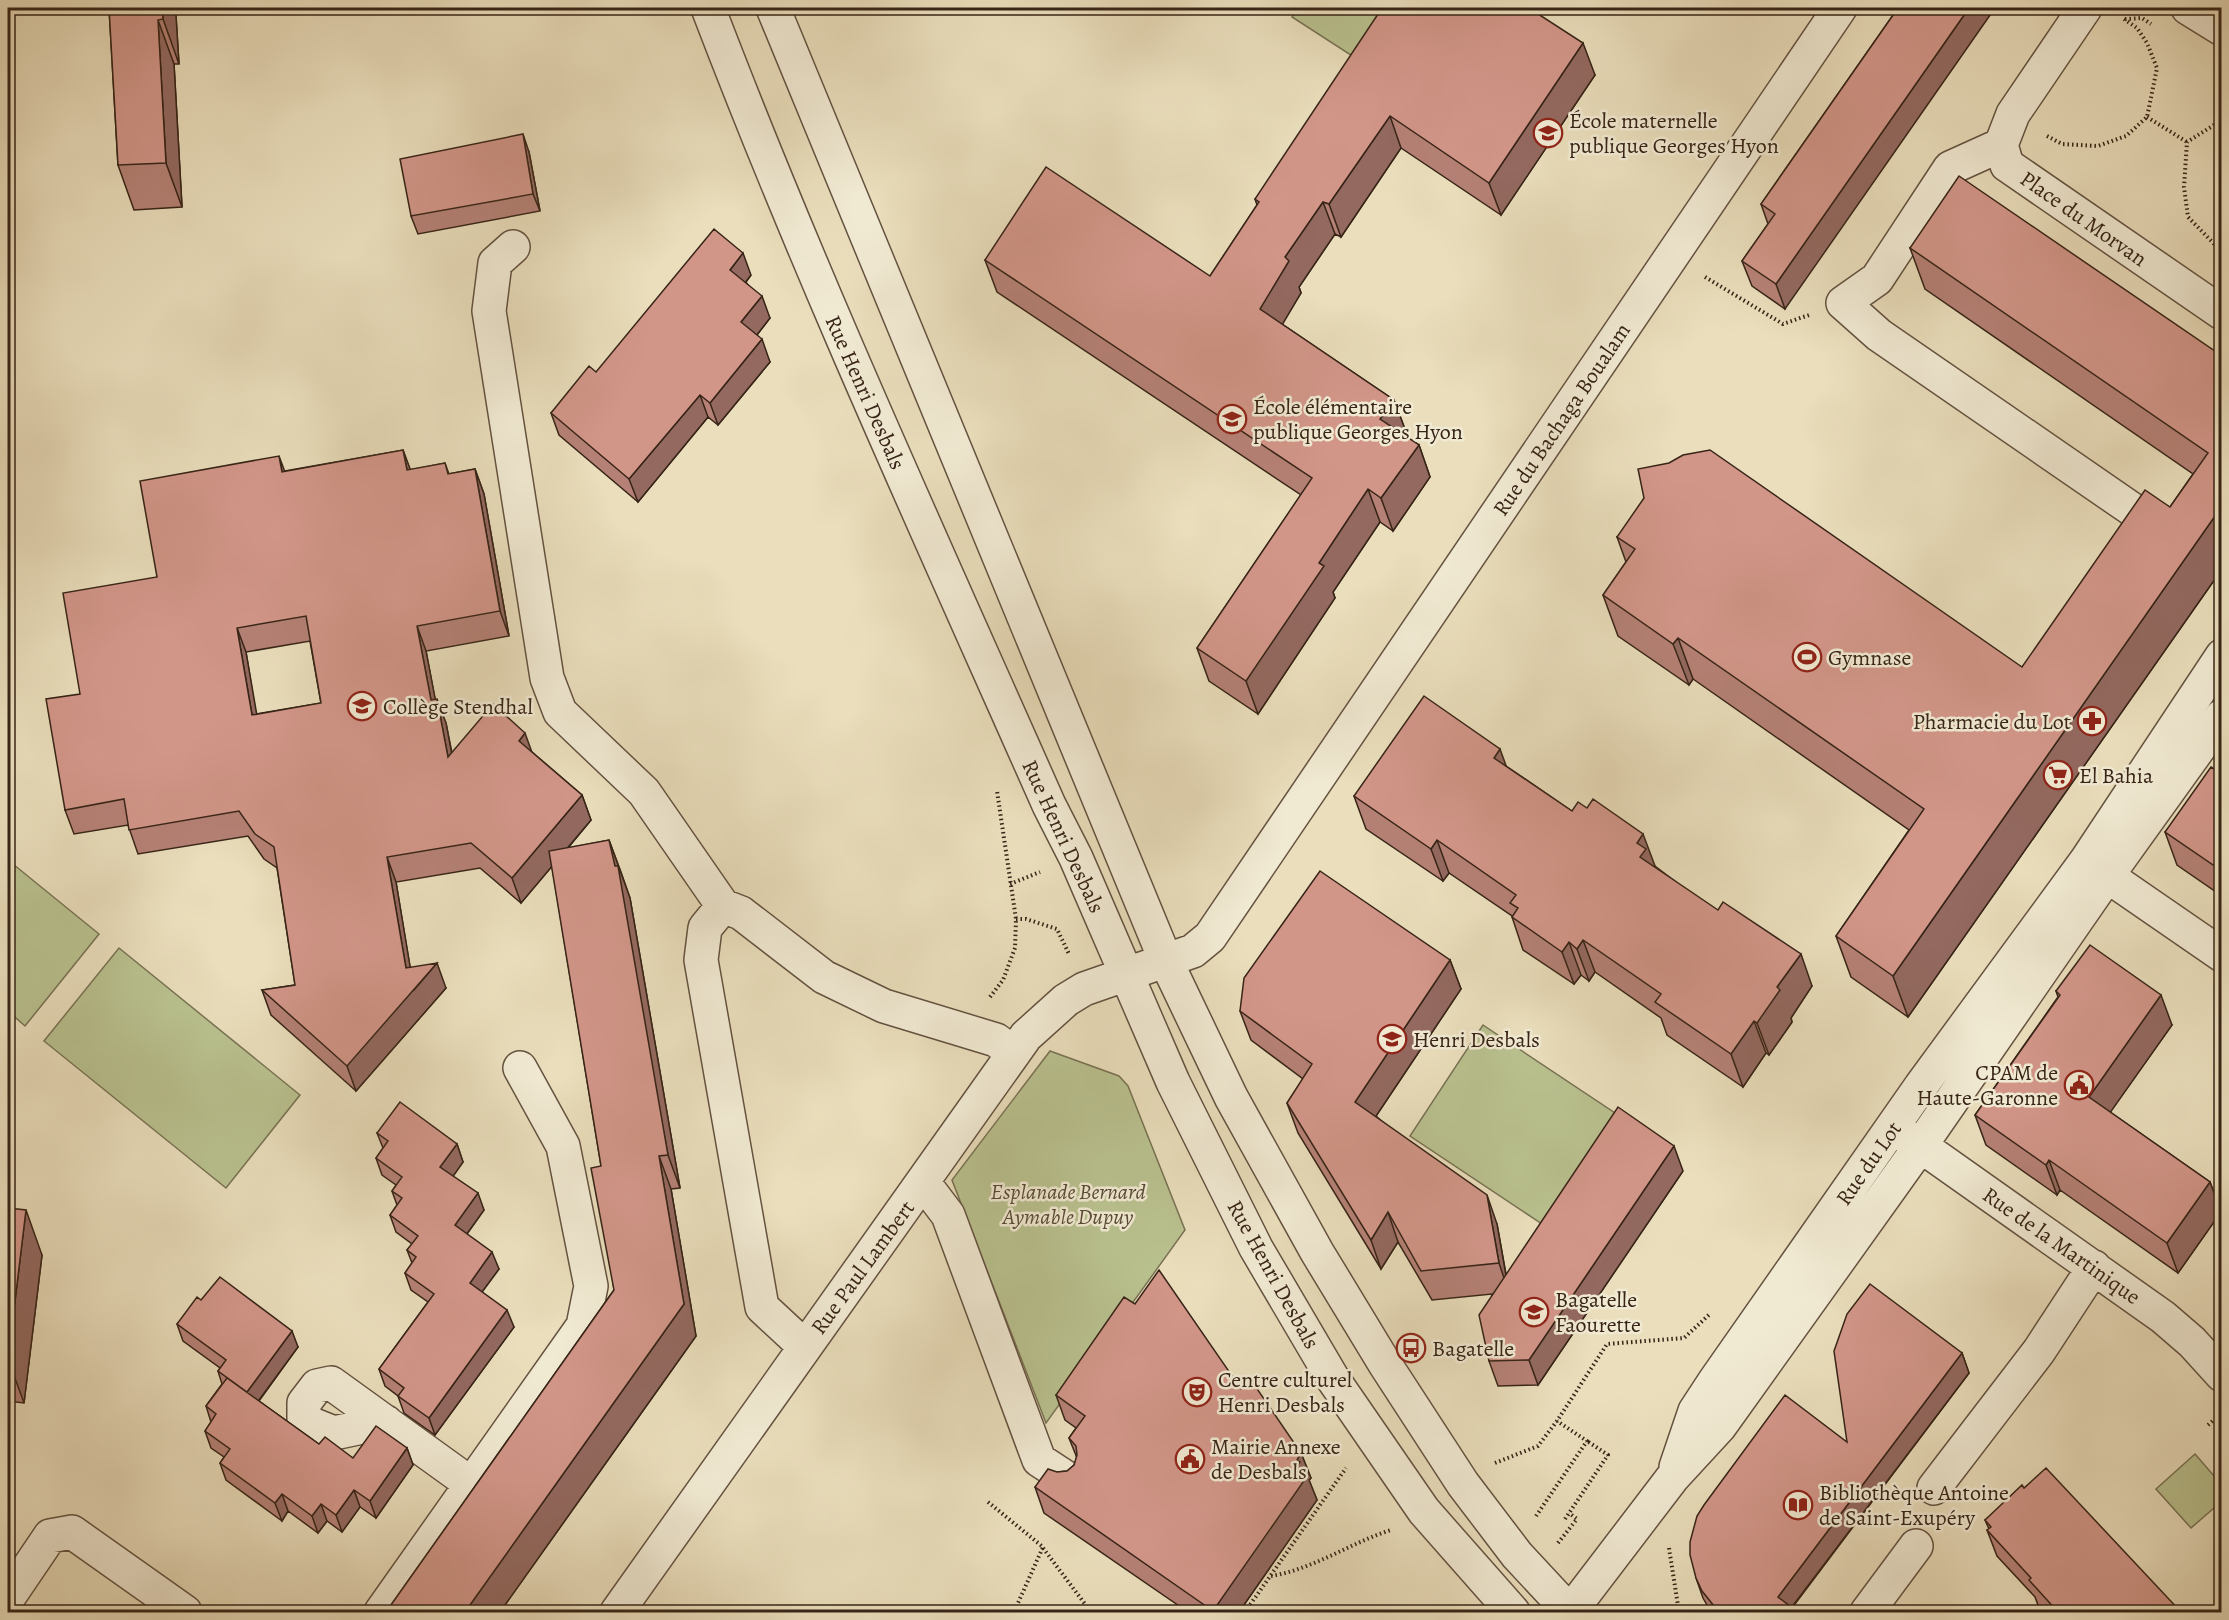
<svg xmlns="http://www.w3.org/2000/svg" width="2229" height="1620" font-family="Alegreya,serif">
<style>
.green{fill:#b9c18f;stroke:#787253;stroke-width:1.5}
.lines{fill:none;stroke-linecap:round;stroke-linejoin:round}
.minor-casing{stroke:#645240;stroke-width:36}
.path{stroke:#372417;stroke-width:4;stroke-dasharray:1.5 3;stroke-linecap:butt}
.minor{stroke:#f1ead3;stroke-width:33}
.wall{fill:#b58176;stroke:#372417;stroke-width:1.5;fill-rule:evenodd}
.shaded-wall{fill:#936960;stroke:#372417;stroke-width:1.5}
.building{fill:#d29689;stroke:#372417;stroke-width:1.5;fill-rule:evenodd}
.labels{text-anchor:middle;stroke-width:5;stroke-linejoin:round;paint-order:stroke}
.poi-label{font-size:22px;fill:#372417;stroke:#f1ead3;text-anchor:start}
.street-label{font-size:22px;fill:#372417;stroke:#f1ead3}
.park-label{font-size:22px;font-style:italic;fill:#584b35;stroke:#f1ead3}
</style>
<rect width="100%" height="100%" fill="#eadebc"/>
<filter id="stains"><feTurbulence type="fractalNoise" baseFrequency=".00333" numOctaves="4"/><feColorMatrix values="0 0 0 0 .2 0 0 0 0 .09 0 0 0 0 .02 0 0 0 .5 -.17"/></filter>
<radialGradient id="worn" r=".72"><stop offset=".6" stop-color="#630" stop-opacity="0"/><stop offset="1" stop-color="#630" stop-opacity=".3"/></radialGradient>
<path class="green" d="M1298,8h97l-35,53 -68,-44z
M8,860l91,74 -74,92 -17,-15z
M119,948l181,147 -74,93 -182,-147z
M1483,1025l135,90 -73,111 -135,-90z
M1050,1051l69,25 9,10 57,144 -139,193 -94,-243z
M2195,1454l26,30 1,17 -31,27 -35,-39z"/>
<g class="lines">
<g class="minor-casing">
<path id="minor" d="M708,8c103,270 224,533 341,797l27,53 97,224 83,166 77,131 91,132 89,101
M773,8l392,951 66,138 86,155 68,112 78,120 54,71 53,57
M2085,8l-72,106 -12,31 6,20 215,148
M2188,8l34,21
M2001,145l-51,23 -73,111 -34,24 36,32 257,177
M513,247l-18,16 -6,48 58,367 13,34 84,80 79,114
M2090,864l132,91
M1904,1134l259,183 29,25 30,33
M923,1182l25,33 91,245 29,19
M805,1347l-43,-40 -61,-347 4,-32 18,-22 18,7 83,64 60,29 112,34 18,13
M386,1422l-52,11 -30,-12v-18l13,-17 14,-3 140,101
M1676,1467l19,-56 19,-29 207,-296 165,-225 136,-205
M1934,1488l105,-137 55,-84
M8,1598l42,-62 22,-4 113,80
M381,1612l202,-286 8,-40 -28,-140 -43,-78
M617,1612l409,-576 40,-36 18,-11 109,-38 17,-14 630,-929
M1570,1612l103,-135 47,-51 201,-281 186,-269 115,-160
M1867,1612l49,-66"/>
</g>
<path class="path" d="M2125,19l17,-1 9,6
M2147,117l40,25
M2222,120l-35,22 -3,45 4,30 34,35
M2047,136l15,8 36,2 28,-10 21,-19 10,-49 -10,-25 -10,-15 -13,-9
M1705,277l78,47 26,-9
M1010,884l30,-12
M1016,919h10l31,10 12,25
M990,997l13,-17 12,-32 1,-29 -19,-128
M2208,1425l11,-10
M1495,1463l43,-17 19,-25 50,-77 77,-6 27,-25
M988,1502l55,45 -29,65
M1536,1516l51,-75 -30,-20
M1565,1519l43,-64 -21,-14
M1558,1543l19,-24 -8,-6
M1043,1548l48,64
M1669,1548l10,64
M1271,1576c43,-7 79,-33 120,-46
M1245,1612l101,-144"/>
<use href="#minor" class="minor"/>
</g>
<path class="wall" d="M109,8h64l3,8 3,48h-5l8,143 -48,3 -16,-45z
M1529,8l66,67 -94,140 -100,-67 -60,89 -6,-3 -36,53 2,6 -19,31 112,76 12,32 -2,3 15,10 11,32 -37,54 -13,-9 -47,70 2,6 -77,116 -49,-33 -12,-33 104,-153 -304,-203 -12,-32 225,16 47,-71 -2,-6z
M1898,8l-113,301 -33,-23 -10,-25 26,-37 -7,-20z
M529,152l11,59 -122,23 -7,-18z
M1910,248l312,108v213l-314,448 -57,-40 -15,-41 73,-106 -216,-151 -4,6 -71,-49 -15,-41 23,-33 -9,-25 405,130 148,-160 23,-33 -268,-185z
M751,275l-5,7 24,36 -13,17 13,27 -52,63 -10,-8 -70,85 -79,-67 -8,-22 45,-41z
M403,450l7,20 35,-7 4,11 26,-5 9,25 25,142 -83,15 9,48 11,24 6,30 80,-1 50,43 9,25 -23,28 41,-8 12,32 9,26 50,290 -9,1 25,147 -196,276h-114l228,-322 -13,-124 -49,-300 -31,37 -41,-35 -84,14 14,85 36,21 -90,103 -85,-76 -9,-25 33,-5 -18,-117 -13,-9 -16,-23 -110,18 -10,-29 -54,9 -9,-24 15,-116 77,-117 128,-106zM310,641l11,62 -65,11 -10,-62z
M1506,766l66,45 83,55 157,120 -21,32 1,4 -23,33 -3,-2 -23,34 -76,-52 -6,-17 -66,-46 -6,9 -8,-6 -7,9 -51,-34 -11,-33v-1l-63,-43 -6,8 -77,-52 -12,-33z
M2222,774v122l-45,-31 -12,-33z
M1450,960l11,29 -85,127 121,108 9,50 177,-103 -145,214 -40,1 -9,-25 3,-67 -60,6 -34,-58 -17,27 -83,-136 -11,-30 16,-24 -52,-39 -11,-29z
M2056,991l116,34 -62,87 100,70 11,30 -43,61 -118,-83 -3,5 -71,-50 -11,-30 83,-118z
M377,1133l80,11 6,18 -10,14 31,34 -17,24 32,35 -17,23 32,35 -79,108 -31,-22 -6,-17 -13,-10 -6,-17 49,-67 -17,-12 -6,-17 7,-10 -5,-13 5,-6 -16,-12 -6,-17 7,-10 -5,-14 4,-6 -14,-10 -6,-17 7,-10z
M8,1208l34,47 -18,148 -16,-2z
M201,1300l97,47 -39,54 60,43 34,14 54,-10 6,17 -37,53 -16,-11 -18,25 -15,-11 -9,12 -30,-22 -6,10 -56,-41 -6,-17 4,-6 -13,-9 -6,-17 6,-9 -5,-16 16,-22 -4,-13 2,-3 -37,-27 -6,-17z
M1962,1353l7,20 -177,235 6,4h-87l-8,-14 -7,-20 151,-136z
M1241,1389l60,64 10,25 -2,2 8,20 -78,112h-51l-144,-99 -9,-26 22,-15 10,-1 7,-6 3,-7 -8,-20 7,-10 -11,-8 -9,-25z
M2024,1488l157,124h-137l-6,-7 -3,-8 -38,-41 -10,-26 2,-1 -4,-9z"/>
<path class="shaded-wall" d="M162,8h11l3,8 3,48 -16,-45z
M1969,8h26l-210,301 -9,-25z
M158,20l16,44 8,143 -16,-44z
M1583,43l12,32 -94,140 -12,-32z
M1390,116l11,32 -60,89 -12,-33z
M523,134l6,18 11,59 -7,-17z
M1323,202l12,32 -36,53 2,6 -29,49 -12,-33 25,-52z
M743,253l8,22 -13,17 -8,-22z
M762,296l8,22 -21,27 -8,-23z
M762,339l8,23 -52,63 -8,-22z
M700,395l8,22 -70,85 -9,-23z
M1394,400l12,32 -14,19 -12,-32z
M1419,445l11,32 -37,54 -12,-33z
M403,450l9,24 -5,-4z
M279,456l9,24 -6,-8z
M475,469l9,25 25,142 -9,-25z
M1368,489l12,33 -47,70 2,6 -77,116 -12,-33 73,-118z
M2222,506v63l-314,448 -15,-41z
M417,626l9,25 14,73 -9,-24z
M237,628l9,24 15,87 -9,-24z
M1678,638l15,41 -4,6 -16,-41z
M437,699l9,24 11,59 -9,-25z
M525,733l9,25 -15,-17z
M1500,749l12,33 -18,-24z
M582,795l9,25 -70,83 -9,-25z
M1643,834l12,32 -2,3 -13,-12 -3,-14z
M609,840l21,58 50,290 -12,-33z
M1437,840l12,33 -6,8 -12,-32z
M387,857l9,25 18,108 23,-27 9,25 -90,103 -9,-25 59,-98z
M1583,940l12,32 -6,9 -12,-32z
M1569,942l12,33 -7,9 -12,-32z
M1801,954l11,32 -21,32 1,4 -23,33 -12,-32 20,-36z
M1450,960l11,29 -95,142 -11,-29z
M2161,995l11,30 -72,102 -11,-30z
M1754,1021l12,32 -23,34 -12,-33z
M457,1144l6,18 -16,23 -7,-18z
M1674,1146l9,25 -145,214 -9,-25z
M659,1156l12,33 25,147 -196,276h-35l219,-308z
M2049,1160l11,30 -3,5 -11,-30z
M2210,1182l11,30 -43,61 -11,-30z
M478,1193l6,17 -23,32 -6,-17z
M1487,1195l10,29 12,69 -10,-30z
M26,1210l16,45 -18,148 -16,-44z
M1388,1212l10,30 -17,27 -10,-29z
M492,1252l7,17 -23,31 -6,-17z
M507,1310l7,17 -79,108 -6,-17z
M292,1331l6,16 -45,61 -6,-16z
M1962,1353l7,20 -181,239 -10,-15z
M407,1448l6,17 -37,53 -6,-17z
M1301,1453l10,25 -2,2 8,20 -78,112h-26v-1z
M354,1490l6,17 -18,25 -6,-17z
M282,1494l6,17 -6,10 -7,-18z
M321,1504l6,17 -9,12 -6,-17z"/>
<path class="building" d="M109,8h53l1,11 -5,1 8,143 -48,2z
M1382,8h147l54,35 -94,140 -99,-67 -61,88 -6,-2 -38,55 4,4 -29,48 134,91 -14,19 39,26 -38,53 -13,-9 -49,74 5,3 -78,115 -49,-33 115,-170 -327,-218 61,-93 164,109 49,-74 -4,-3z
M1898,8h71l-193,276 -34,-23 33,-47 -14,-10z
M523,134l10,60 -122,22 -11,-57z
M1959,176l263,180v150l-329,470 -57,-40 88,-127 -246,-171 -5,6 -70,-49 32,-46 -18,-12 27,-39 -6,-29 31,-6 14,-8 27,-5 312,217 123,-177 25,17 38,-54 -298,-205z
M714,229l29,24 -13,17 32,26 -21,26 21,17 -52,64 -10,-8 -71,84 -78,-66 38,-47 7,6z
M403,450l4,20 38,-7 3,11 27,-5 25,142 -83,15 14,74 6,-1 11,58 45,-53 32,29 -6,8 63,54 -70,83 -41,-35 -84,14 19,111 31,-5 -90,103 -85,-76 33,-5 -21,-138 -19,-13 -16,-23 -110,19 -5,-31 -59,11 -19,-111 34,-5 -17,-101 94,-16 -17,-96 139,-25 3,16zM306,616l15,87 -69,12 -15,-87z
M1424,696l76,53 -6,9 78,53 6,-9 9,6 6,-9 50,35 -6,9 9,6 -6,8 78,53 5,-8 78,52 -24,33 3,3 -23,33 -3,-2 -23,33 -76,-52 6,-8 -78,-54 -6,9 -8,-7 -7,10 -50,-35 6,-9 -8,-5 6,-8 -79,-55 -6,9 -77,-53z
M2211,767l11,7v97l-57,-39z
M609,840l6,26h3l50,289 -9,1 25,148 -219,308h-79l228,-322 -23,-122 10,-2 -52,-315z
M1320,871l130,89 -95,142 132,93 12,68 -78,8 -33,-59 -17,28 -84,-137 25,-39 -72,-53 4,-33z
M2090,945l71,50 -72,102 121,85 -43,61 -118,-83 -3,5 -71,-50 85,-120 -4,-4z
M400,1102l57,42 -17,23 38,26 -23,32 37,27 -22,31 37,27 -78,108 -31,-22 6,-8 -25,-19 55,-75 -29,-21 11,-16 -9,-7 11,-14 -28,-21 12,-17 -10,-7 10,-14 -26,-19 12,-17 -11,-8z
M1618,1107l56,39 -145,214 -40,1 -10,-46z
M8,1208l18,2 -18,149z
M1159,1270l82,119 8,-12 52,76 -4,7 3,2 -4,6 12,7 -95,136 -178,-124 13,-18 9,3 10,-1 7,-6 3,-10 -1,-9 -7,-8 16,-22 -29,-21 68,-98 11,7z
M220,1277l72,54 -45,61 -29,-21 8,-11 -49,-36 20,-27 4,3z
M1870,1284l92,69 -184,244 20,15h-81l1,-1 -16,-20 -6,-13 -6,-23v-13l7,-26 7,-11 81,-110 62,47 -13,-91 13,-37z
M227,1378l92,66 6,-7 28,21 23,-32 31,22 -37,53 -16,-11 -18,25 -15,-11 -9,12 -30,-22 -7,9 -55,-40 10,-14 -25,-18 11,-17 -10,-8z
M2046,1468l135,144h-123l-29,-32 2,-2 -44,-48 4,-3 -6,-7 37,-35 2,3z"/>
<defs>
<g id="school-ring" transform="scale(1.5)"><circle r="9.5" fill="#f1ead3" stroke="#8f2418" stroke-width="1.5"/><path d="M0-5L7-2L0 1L-7-2ZM-4 1L0 2.5L4 1V4Q0 6-4 4Z" fill="#8f2418"/></g>
<g id="stadium-ring" transform="scale(1.5)"><circle r="9.5" fill="#f1ead3" stroke="#8f2418" stroke-width="1.5"/><path d="M0-5a6.5 5 0 1 0 0 10a6.5 5 0 1 0 0-10ZM-3.5-1.8h7v3.6h-7Z" fill="#8f2418"/></g>
<g id="pharmacy-ring" transform="scale(1.5)"><circle r="9.5" fill="#f1ead3" stroke="#8f2418" stroke-width="1.5"/><path d="M-2-6h4v4h4v4h-4v4h-4v-4h-4v-4h4Z" fill="#8f2418"/></g>
<g id="supermarket-ring" transform="scale(1.5)"><circle r="9.5" fill="#f1ead3" stroke="#8f2418" stroke-width="1.5"/><path d="M-6-5.5h2.5l.6 2H6L4.5 2H-2.5L-4.4-4H-6ZM-1.5 3.2a1.3 1.3 0 1 0 .1 0ZM3 3.2a1.3 1.3 0 1 0 .1 0Z" fill="#8f2418"/></g>
<g id="civic-ring" transform="scale(1.5)"><circle r="9.5" fill="#f1ead3" stroke="#8f2418" stroke-width="1.5"/><path d="M-.6-6.5H3V-4.5H.6V-3L4-1V1h2V6H-6V1h2V-1L-.6-3ZM-1.2 2.5V6h2.4V2.5Z" fill="#8f2418"/></g>
<g id="bus-ring" transform="scale(1.5)"><circle r="9.5" fill="#f1ead3" stroke="#8f2418" stroke-width="1.5"/><path d="M-5-6H5V4H4V6H2V4H-2V6H-4V4H-5ZM-3.5-4V0h7V-4ZM-3.5 1.2v1.5H-2V1.2ZM2 1.2v1.5H3.5V1.2Z" fill="#8f2418"/></g>
<g id="theatre-ring" transform="scale(1.5)"><circle r="9.5" fill="#f1ead3" stroke="#8f2418" stroke-width="1.5"/><path d="M-5-5.5Q0-4 5-5.5V0Q5 5 0 6Q-5 5-5 0ZM-3.3-2.5H-1v1.5H-3.3ZM1-2.5H3.3v1.5H1ZM-2.8 1Q0 5.5 2.8 1Z" fill="#8f2418"/></g>
<g id="library-ring" transform="scale(1.5)"><circle r="9.5" fill="#f1ead3" stroke="#8f2418" stroke-width="1.5"/><path d="M-6-4Q-3-5.5-.7-3.5V5Q-3 3-6 4ZM6-4Q3-5.5 .7-3.5V5Q3 3 6 4Z" fill="#8f2418"/></g>
</defs>
<g fill-rule="evenodd">
<use href="#school-ring" x="1548" y="133"/>
<use href="#school-ring" x="1232" y="419"/>
<use href="#stadium-ring" x="1807" y="657"/>
<use href="#school-ring" x="362" y="706"/>
<use href="#pharmacy-ring" x="2092" y="721"/>
<use href="#supermarket-ring" x="2058" y="775"/>
<use href="#school-ring" x="1392" y="1039"/>
<use href="#civic-ring" x="2079" y="1085"/>
<use href="#school-ring" x="1534" y="1312"/>
<use href="#bus-ring" x="1411" y="1348"/>
<use href="#theatre-ring" x="1197" y="1392"/>
<use href="#civic-ring" x="1190" y="1459"/>
<use href="#library-ring" x="1798" y="1505"/>
</g>
<g class="labels">
<g class="poi-label">
<text x="1569" y="128">École maternelle<tspan x="1569" dy="25">publique Georges Hyon</tspan></text>
<text x="1253" y="414">École élémentaire<tspan x="1253" dy="25">publique Georges Hyon</tspan></text>
<text x="1828" y="665">Gymnase</text>
<text x="383" y="714">Collège Stendhal</text>
<text x="2071" y="729" text-anchor="end">Pharmacie du Lot</text>
<text x="2079" y="783">El Bahia</text>
<text x="1413" y="1047">Henri Desbals</text>
<text x="2058" y="1080" text-anchor="end">CPAM de<tspan x="2058" dy="25">Haute-Garonne</tspan></text>
<text x="1555" y="1307">Bagatelle<tspan x="1555" dy="25">Faourette</tspan></text>
<text x="1432" y="1356">Bagatelle</text>
<text x="1218" y="1387">Centre culturel<tspan x="1218" dy="25">Henri Desbals</tspan></text>
<text x="1211" y="1454">Mairie Annexe<tspan x="1211" dy="25">de Desbals</tspan></text>
<text x="1819" y="1500">Bibliothèque Antoine<tspan x="1819" dy="25">de Saint-Exupéry</tspan></text>
</g>
<g class="street-label">
<text transform="translate(2084 218) rotate(35)" y="8">Place du Morvan</text>
<text transform="translate(866 392) rotate(66)" y="8">Rue Henri Desbals</text>
<text transform="translate(1561 419) rotate(-56)" y="8">Rue du Bachaga Boualam</text>
<text transform="translate(1064 836) rotate(65)" y="8">Rue Henri Desbals</text>
<text transform="translate(1868 1163) rotate(-55)" y="8">Rue du Lot</text>
<text transform="translate(2062 1245) rotate(35)" y="8">Rue de la Martinique</text>
<text transform="translate(862 1267) rotate(-54)" y="8">Rue Paul Lambert</text>
<text transform="translate(1274 1274) rotate(61)" y="8">Rue Henri Desbals</text>
</g>
<g class="park-label">
<text x="1068" y="1199">Esplanade Bernard<tspan x="1068" dy="25">Aymable Dupuy</tspan></text>
</g>
</g>
<rect width="2229" height="1620" fill="none" stroke="#eadebc" stroke-width="30"/>
<rect x="9" y="9" width="2211" height="1602" fill="none" stroke="#372417" stroke-width="3"/>
<rect x="15" y="15" width="2199" height="1590" fill="none" stroke="#372417" stroke-width="1.5"/>
<rect width="100%" height="100%" filter="url(#stains)"/>
<rect width="100%" height="100%" fill="url(#worn)"/>
</svg>
